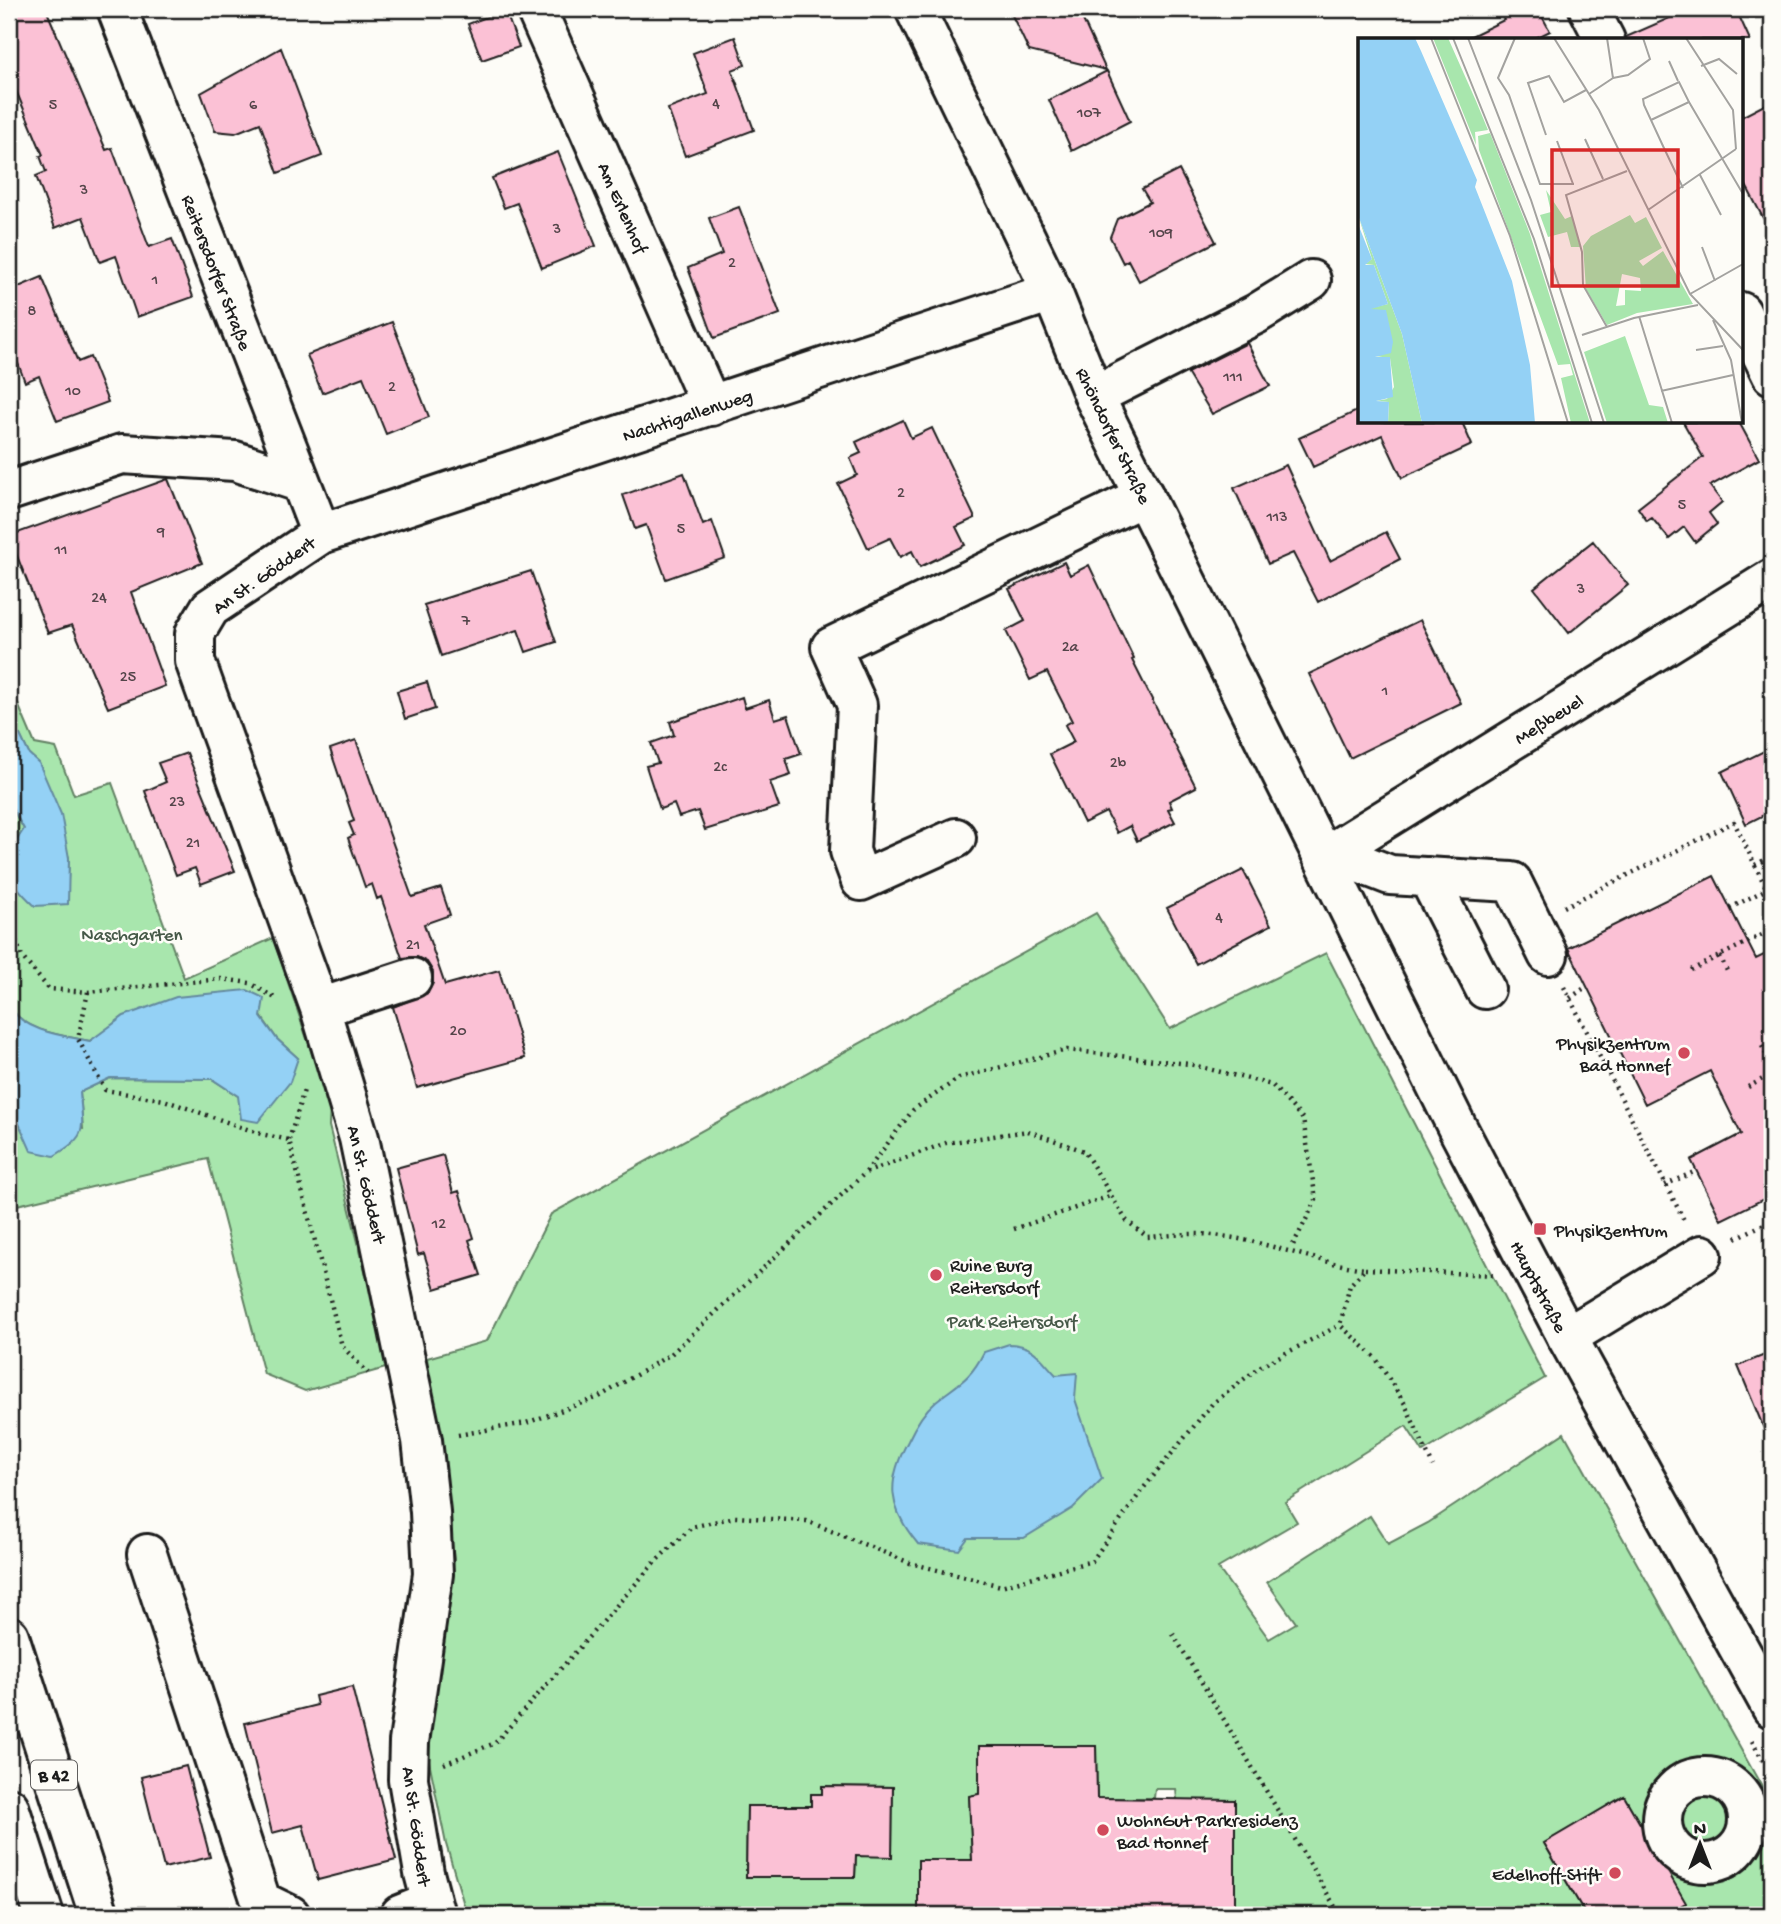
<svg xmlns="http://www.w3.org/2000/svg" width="1781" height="1924" font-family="'Gochi Hand',sans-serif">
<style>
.green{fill:#a8e6ad;stroke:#628164;stroke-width:2;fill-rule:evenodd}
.water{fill:#94d1f5;stroke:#64899e;stroke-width:2}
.building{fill:#fbc1d5;stroke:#1c1c1c;stroke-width:2}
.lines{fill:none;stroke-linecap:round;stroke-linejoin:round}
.minor-casing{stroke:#1c1c1c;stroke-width:44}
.major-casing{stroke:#1c1c1c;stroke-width:44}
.highway-casing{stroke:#1c1c1c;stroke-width:44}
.path{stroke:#1c1c1c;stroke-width:4.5;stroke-dasharray:2 5;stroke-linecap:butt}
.minor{stroke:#fdfcf7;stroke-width:38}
.major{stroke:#fdfcf7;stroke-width:38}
.highway{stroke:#fdfcf7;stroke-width:38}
.poi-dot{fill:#d1495b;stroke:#fdfcf7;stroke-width:2.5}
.labels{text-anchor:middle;stroke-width:5;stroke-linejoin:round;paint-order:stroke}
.number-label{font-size:16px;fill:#54454a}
.shield{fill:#fdfcf7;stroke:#605f5e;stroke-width:2}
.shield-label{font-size:18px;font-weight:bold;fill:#1c1c1c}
.street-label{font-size:19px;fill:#1c1c1c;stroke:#fdfcf7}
.park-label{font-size:19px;fill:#465948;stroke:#fdfcf7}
.poi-label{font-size:19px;fill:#1c1c1c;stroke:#fdfcf7;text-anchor:start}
.inset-road{fill:none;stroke:#a3a29f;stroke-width:2}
.view{fill:#d62828;fill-opacity:0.15;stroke:#d62828;stroke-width:3.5}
.inset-edge{fill:none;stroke:#1c1c1c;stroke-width:3.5}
</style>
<rect width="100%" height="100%" fill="#fdfcf7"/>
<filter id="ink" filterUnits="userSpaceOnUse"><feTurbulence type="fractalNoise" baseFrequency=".0143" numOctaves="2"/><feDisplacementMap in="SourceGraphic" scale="14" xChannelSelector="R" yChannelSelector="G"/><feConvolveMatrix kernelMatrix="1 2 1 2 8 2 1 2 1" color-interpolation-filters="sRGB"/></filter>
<g filter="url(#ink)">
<path class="green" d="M9,683l26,61 21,4 18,47 38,-12 72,195 89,-40 57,169 -1,19 60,241 -84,24 -41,-17 -56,-215 -199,48v-106l8,21 66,7 -3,-37 30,-14 102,1 26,17 60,-38 -21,-19 -16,-23h-137l-33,25c-27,-5 -68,-9 -82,-36v-133l10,18 48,14 2,-46 -30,-95 -10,-9 -9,-19 -11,-1z
M9,803l15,26 -15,22z
M1096,913l74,116 156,-76 219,425 -122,74 -17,-26 -121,76 12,20 -79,46 51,71 27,-16 -29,-41 103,-66 18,28 40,-21 136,-90 208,372v110h-108l21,-12 -61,-107 -80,47 42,72h-351v-115h-58l-1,-11h-21l-1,9h-57l-1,-52 -117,1v47l-10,2 3,64h-54v55h-451l-21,-71 -23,-113 31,-172 -27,-201 60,-17 64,-127zM822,1786l71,1 -1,69h-36l-1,21h-109l1,-71h64v-11l11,-1z"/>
<path class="water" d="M9,734l11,1 9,19 10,9 22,51 8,44 -1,46 -33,2c-31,-29 -35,-42 -11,-77l-15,-26z
M247,990l17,8 -3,19 16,22 21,19 -8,24 -32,40 -17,-3 -3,-23 -26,-17 -102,-1 -30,14c2,37 10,43 -26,64l-23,-5 -22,-50v-96c14,27 55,31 81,36l34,-25 52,-19z
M1009,1344c24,0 32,15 47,31l21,-2 -2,26 27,80 -29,29 -49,30h-56l-9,12 -41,-6c-30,-36 -32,-62 -10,-103 7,-15 15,-29 28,-40 23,-18 34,-21 48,-49z"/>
<path class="building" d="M9,9h37l60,141 6,-2 37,99 23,-8 21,58 -56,20 -21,-61 -16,6 -17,-45 -28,11 -19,-52 10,-4 -6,-16 3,-1 -34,-81z
M1009,9h69l28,61 -77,-19z
M1499,9h39l12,22 -18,9h-69l41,-20z
M1690,9h46l14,31h-123l-1,-3z
M505,10l14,37 -37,13 -14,-36z
M735,37l10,28 -13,5 22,60 -69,26 -17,-47 40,-15 -15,-41z
M281,48l41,108 -44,17 -18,-50 -25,10 -20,-2 -14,-38z
M1107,71l23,50 -58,30 -23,-51z
M1772,101v134l-31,-59v-59z
M558,152l38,94 -54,22 -25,-65 -13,5 -12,-30z
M1179,170l37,72 -77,39 -11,-21 -5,3 -13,-26 7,-18 33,-17 -8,-13z
M739,207l41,107 -66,24 -26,-70 34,-14 -13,-36z
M42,277l36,85 12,-5 18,45 -51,19 -18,-45 -14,6 -16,-43v-48z
M392,322l37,95 -43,17 -23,-57 -41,16 -15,-38z
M1247,343l23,43 -58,28 -25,-41z
M1359,410v12h103l10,23 -70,33 -20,-43 -69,32 -14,-29z
M903,420l8,18 21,-10 43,90 -19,9 9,18 -45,22 -8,-16 -12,6 -10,-19 -22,10 -30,-64 19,-9 -7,-17 11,-5 -5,-11z
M1683,422h56l20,37 -49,27 12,16 -13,11 8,11 -22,18 -11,-15 -15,12 -17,-21 -5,3 -9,-13 65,-51z
M1286,465l44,96 56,-29 14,27 -82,43 -25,-49 -25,11 -34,-76z
M684,473l19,52 9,-4 13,37 -59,21 -20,-54 -11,4 -12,-34z
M168,479l34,84 -71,29 34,94 -57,22 -36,-83 -24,8 -39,-97z
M1593,541l35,44 -59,48 -35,-45z
M1064,562l6,13 19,-10 45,94 -2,1 64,127 -27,14 3,7 -4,1 7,13 -38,19 -7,-15 -13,7 -11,-21 -22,11 -34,-69 24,-12 -9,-17 7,-4 -25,-49 -17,8 -24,-49 19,-10 -16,-32z
M531,571l25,71 -30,10 -8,-22 -77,26 -17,-51z
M1420,620l41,83 -111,55 -41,-84z
M427,682l8,27 -30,10 -8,-28z
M742,697l3,11 24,-8 6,19 13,-4 13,39 -15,5 5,16 -21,7 9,25 -74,23 -7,-19 -19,6 -5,-13 -14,5 -14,-43 12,-3 -7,-20 23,-8 -4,-13z
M356,740l56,157 29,-9 9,27 -26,9 21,61 54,-15 26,88 -108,30 -24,-81 35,-14 5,-10v-11l-6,-10 -10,-5 -15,1 -21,-61 -4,2 -5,-15 -7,3 -17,-49 6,-3 -5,-12 5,-2 -24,-72z
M1772,747v64l-26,13 -24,-52z
M187,753l48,118 -34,13 -6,-16 -19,7 -31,-84 21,-9 -8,-19z
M1243,870l28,55 -75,39 -29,-56z
M1714,876l42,83 16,-8v244l-51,25 -30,-60 50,-26 -31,-63 -65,33 -77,-156z
M443,1155l10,38 6,-2 15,47 -5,2 12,35 -46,14 -11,-36 -6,2 -22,-87z
M1772,1352v96l-34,-82z
M352,1687l44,173 -78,20 -15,-55 -31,8 -27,-110 72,-18 -2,-9z
M979,1746h117l1,52 138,2v115h-317v-55h54l-3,-64 10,-2z
M186,1766l24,91 -46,11 -23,-91z
M822,1786l71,1 -1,70 -36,-1 -1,21h-109l1,-71h64v-12h11z
M1624,1796l62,107 -22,12h-78l-42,-72z"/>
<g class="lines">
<g class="minor-casing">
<path id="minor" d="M117,9l204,525
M536,9l175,397
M1589,9l16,31
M1741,312l31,63
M1094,396l162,-82 55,-34
M9,491l113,-37 113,7 64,21
M956,838l-95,43 -11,-30 7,-146 -26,-58 313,-151
M1324,857l448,-278
M1324,857l27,3 39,15 122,7 36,73
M1428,877l57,112
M320,1008l92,-30
M1567,1337l135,-82
M147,1554l114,347 29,14
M1662 1820a43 43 0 1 1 86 0a43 43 0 1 1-86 0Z
M400,1915l30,-12
M435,1915l-11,-42 -16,-94 1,-37 24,-168 -3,-62 -8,-72 -63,-302 -39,-130 -125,-347v-28l15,-25 111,-74 731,-242"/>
</g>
<g class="major-casing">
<path id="major" d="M915,9l137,283 42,104 363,731 110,210 205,371"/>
</g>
<g class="highway-casing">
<path id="highway" d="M9,1636l90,279
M9,1807l35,108"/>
</g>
<path class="path" d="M1755,865l17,-9
M1564,907l170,-85 38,78
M1730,908l37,-19
M9,921l13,36 27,32 39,3 133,-13 29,4 25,15
M1720,956l8,17
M1691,970l81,-40
M1564,987l121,235
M88,992l-10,47 27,51 59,10 97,34 28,6 53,206 26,27
M1570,998l16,-11
M1762,1046l10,20
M1748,1087l24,-13
M289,1140l15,-50
M866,1172l47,-62 46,-32 108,-28 122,14 83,21 31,34 13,81 -25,49
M1665,1185l31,-14
M1014,1229l96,-33
M1736,1238l36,-18
M1365,1269l129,6
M458,1435l68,-12 73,-26 72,-43 194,-181 81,-30 82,-12 56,20 42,69 21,17c21,-1 44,-5 65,-2 53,5 101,27 153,34l-15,16 -10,40 35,32 30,47 28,62
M1173,1634l167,281
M1752,1741l20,36
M444,1764l51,-21 161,-182 36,-34 43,-10 72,4 103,42 91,23 91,-25 50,-71 70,-86 49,-38 79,-41"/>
<use href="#minor" class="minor"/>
<use href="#major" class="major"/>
<use href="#highway" class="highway"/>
</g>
</g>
<g class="poi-dot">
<circle cx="1684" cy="1053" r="7"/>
<rect x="1533" y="1222" width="14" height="14" rx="3.5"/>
<circle cx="936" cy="1275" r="7"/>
<circle cx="1103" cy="1830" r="7"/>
<circle cx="1615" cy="1873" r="7"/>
</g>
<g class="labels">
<g class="number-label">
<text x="716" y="108">4</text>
<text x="53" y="109">5</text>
<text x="253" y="109">6</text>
<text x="1089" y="117">107</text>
<text x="84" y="194">3</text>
<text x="557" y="233">3</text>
<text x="1161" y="237">109</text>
<text x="732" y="267">2</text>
<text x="155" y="284">1</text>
<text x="32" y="315">8</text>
<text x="1233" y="381">111</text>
<text x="392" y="391">2</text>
<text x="73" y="395">10</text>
<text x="901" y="497">2</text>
<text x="1682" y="509">5</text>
<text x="1277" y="521">113</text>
<text x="681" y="533">5</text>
<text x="161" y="536">9</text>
<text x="61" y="554">11</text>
<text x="1581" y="593">3</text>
<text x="99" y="602">24</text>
<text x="466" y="625">7</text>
<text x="1070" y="651">2a</text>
<text x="128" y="681">25</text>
<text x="1385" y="695">1</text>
<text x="1118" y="767">2b</text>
<text x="720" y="771">2c</text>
<text x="177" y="806">23</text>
<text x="193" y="847">21</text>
<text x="1219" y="922">4</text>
<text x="413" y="949">21</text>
<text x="458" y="1035">20</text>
<text x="439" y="1228">12</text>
</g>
<rect class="shield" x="31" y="1760.5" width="46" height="29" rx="5"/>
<g class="shield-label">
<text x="54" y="1781">B 42</text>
</g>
<g class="street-label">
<text transform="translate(624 207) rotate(66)" y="7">Am Erlenhof</text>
<text transform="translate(218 272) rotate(69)" y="7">Reitersdorfer Straße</text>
<text transform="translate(687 414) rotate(-18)" y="7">Nachtigallenweg</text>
<text transform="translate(1115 435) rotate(64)" y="7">Rhöndorfer Straße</text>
<text transform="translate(263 574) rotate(-35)" y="7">An St. Göddert</text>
<text transform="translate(1548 718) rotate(-32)" y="7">Meßbeuel</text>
<text transform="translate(368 1184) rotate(77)" y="7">An St. Göddert</text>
<text transform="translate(1540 1286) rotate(62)" y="7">Hauptstraße</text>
<text transform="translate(418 1826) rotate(82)" y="7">An St. Göddert</text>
</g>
<g class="park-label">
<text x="132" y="940">Naschgarten</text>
<text x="1012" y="1327">Park Reitersdorf</text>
</g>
<g class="poi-label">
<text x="1670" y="1049" text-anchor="end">Physikzentrum<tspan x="1670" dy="22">Bad Honnef</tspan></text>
<text x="1554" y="1236">Physikzentrum</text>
<text x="950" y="1271">Ruine Burg<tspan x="950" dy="22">Reitersdorf</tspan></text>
<text x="1117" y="1826">WohnGut Parkresidenz<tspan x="1117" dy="22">Bad Honnef</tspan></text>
<text x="1601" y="1880" text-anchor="end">Edelhoff-Stift</text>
</g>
</g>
<g transform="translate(1358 38)">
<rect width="385" height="385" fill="#fdfcf7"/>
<path d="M75,0h15l28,63 12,29 -13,2 1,13zM132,95l40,101 60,189h-19l-10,-45 12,-3 -3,-11 -12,1 -79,-215 -1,-14zM188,152l19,29 7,-3 8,31h-9l-4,-15 -19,5 -8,-22 11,-3zM0,177l44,119 20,89h-34l1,-21 -13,-1 11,-2 7,-12 -4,-29 -15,-2 -4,-48 17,-4 -14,-39 -9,-1 7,-5zM272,177l5,8 11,-6 16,31 -23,13 4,5 20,-15 30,53 -56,9 -30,12 -21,-36 -3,-43 8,-10zM264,236l18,4 1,13 -16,-1v15l-9,1zM267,298l24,69 14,2 5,16h-61l-23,-71z" fill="#a8e6ad" fill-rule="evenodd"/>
<path d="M0,0h57l6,13 56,129 -2,7 37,94 18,84 5,58h-113l-20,-89 -44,-119zM0,186l14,35 -7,6h9l14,39 -17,5 15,1 7,32 -2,11 -16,4h15l3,40 -17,4 13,1 -1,21h-30z" fill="#94d1f5"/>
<path class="inset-road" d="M73,0l79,198 58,187M95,0l81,201 58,184M110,0l63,162 73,223M157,0l-17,40 11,17 31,89h34M196,0l45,72 91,184 53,56M328,0l47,72 3,39M311,23l9,20M343,28l18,-7 18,15M255,40l15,-3 22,-16 -7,-21M231,56l24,-16 -6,-40M331,64l54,92M293,82l38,-18 -10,-20 -36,17 1,6 19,41 20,42M188,97l-18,-52 21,-7 15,26 22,-12M227,101l18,40M199,103l16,43M342,137l21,40M290,172l88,-61M344,209l13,34M332,256l53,-30M281,278l33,107M355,282l18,40 11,63M249,289l-24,-42 -1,-33 -16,-57 61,-24M224,297l52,-17 64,-13M338,312l27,-4M303,353l72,-16"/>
<path class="view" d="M194,112h126v136h-126z"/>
<rect width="385" height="385" class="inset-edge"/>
</g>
<rect width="1781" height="1924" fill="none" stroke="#fdfcf7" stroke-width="35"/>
<rect x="18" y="18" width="1746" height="1889" fill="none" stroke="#1c1c1c" stroke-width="2.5" filter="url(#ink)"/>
<g transform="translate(1700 1844)" stroke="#fdfcf7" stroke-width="5" paint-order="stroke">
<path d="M0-5L12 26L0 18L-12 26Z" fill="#1c1c1c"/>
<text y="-10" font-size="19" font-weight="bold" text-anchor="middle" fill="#1c1c1c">N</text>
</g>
</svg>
